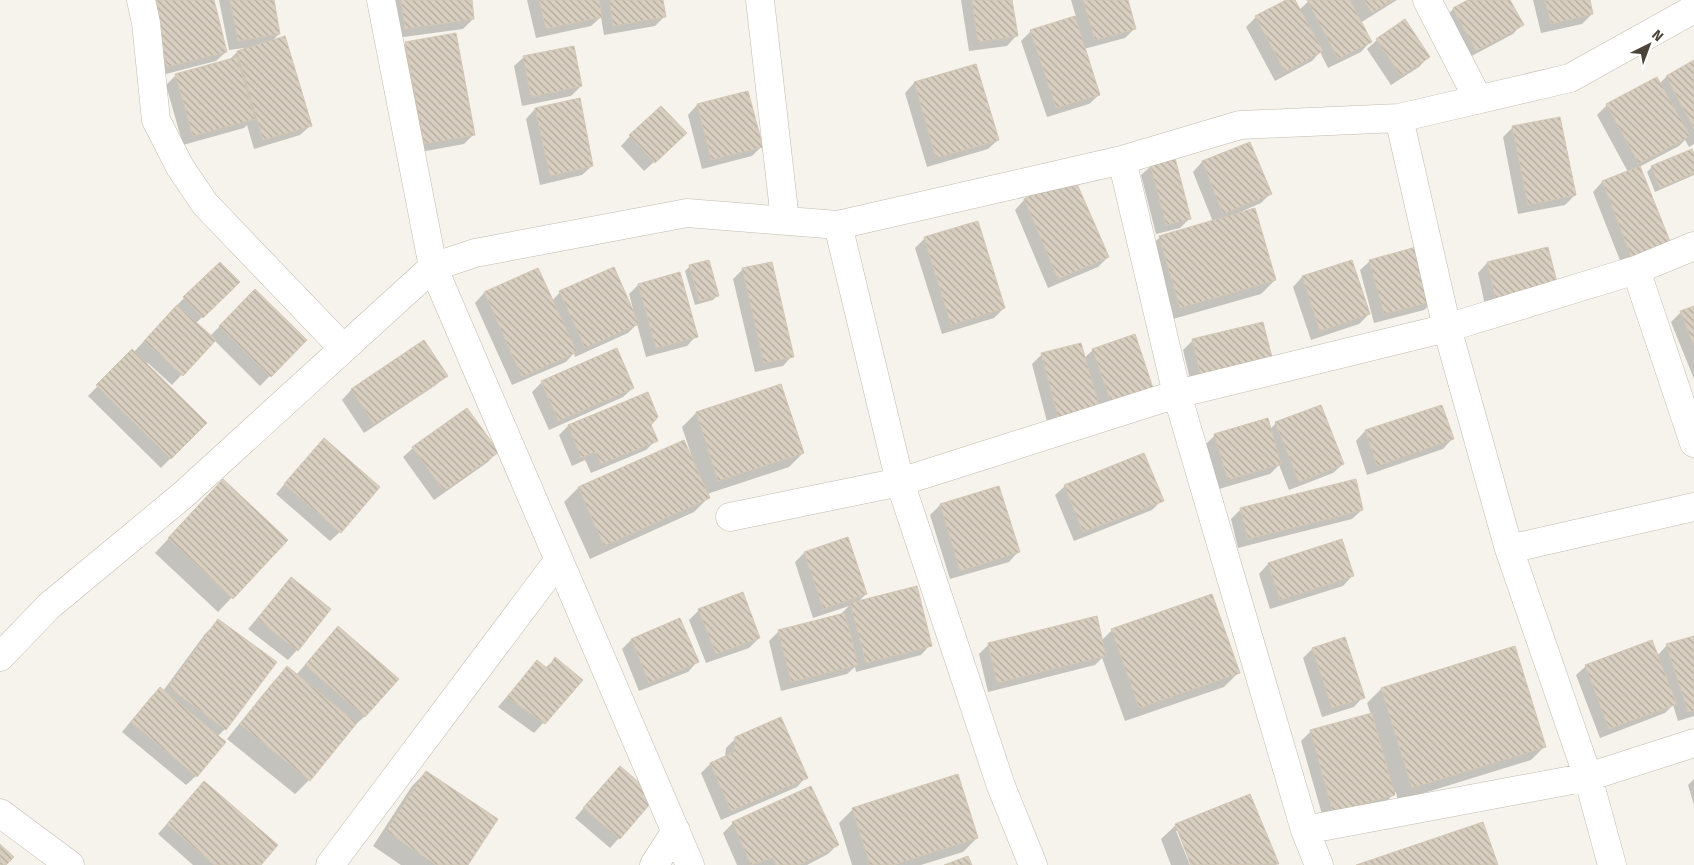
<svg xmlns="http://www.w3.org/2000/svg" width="1694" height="865" font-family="'Fira Sans',sans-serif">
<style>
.shadow{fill:#0003}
.building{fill:url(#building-back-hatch);stroke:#d3c7b4}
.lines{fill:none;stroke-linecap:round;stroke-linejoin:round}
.minor-casing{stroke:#c2bbae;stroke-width:29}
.minor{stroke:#fff;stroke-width:28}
</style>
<defs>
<pattern id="building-back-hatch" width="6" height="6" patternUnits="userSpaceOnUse" patternTransform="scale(1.25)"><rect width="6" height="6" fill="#d8cfc1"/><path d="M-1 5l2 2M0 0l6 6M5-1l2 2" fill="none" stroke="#b1aa9e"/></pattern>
</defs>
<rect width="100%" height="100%" fill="#f6f3ec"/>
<path class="shadow" d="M139,0h74l13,52 -10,9 -58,15z
M219,0h54l6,34 -8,8 39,84 -10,9 -46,14 -7,-24 -3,3 -61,17 -17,-60 10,-10 52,-14 9,-9 7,-2v-2l-15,2z
M392,0h78l3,19 -10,10 -67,9z
M527,0h135l3,16 -10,10 -51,9 -3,-18 -10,9 -55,12z
M961,0h50l5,36 -9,10 -38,5z
M1071,0h56l8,28 -10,10 -41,11 15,46 -10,9 -42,13 -26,-76 10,-10 45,-14z
M1289,0h5l5,10 11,-10h87l-37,23 10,19 -9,10 -33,16 -8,-16 -8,9 -37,20 -29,-54 10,-10z
M1471,0h38l13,24 -9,10 -47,25 -22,-40 9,-10z
M1533,0h55l4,14 -10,10 -41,9z
M1377,40l51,17 -9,10 -28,18 -24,-36z
M406,43l68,91 -10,10 -49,9 -19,-100z
M524,57l57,29 -10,10 -49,10 -8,-40z
M1694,62v82l-5,3 -4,-7 -6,6 -40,21 31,77 -47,24 -30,-76 9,-10 26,-10 -31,-57 10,-10 53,-22 6,-6z
M975,65l23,75 -10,9 -61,18 -22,-74 9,-10z
M697,105l65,41 -10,10 -50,13 -14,-54z
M535,109l57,57 -10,9 -42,10 -14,-66z
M1513,127l62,68 -10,10 -47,9 -15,-77z
M630,136l46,6 -32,29 -23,-25z
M1694,158v17l-39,17 -8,-20 5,-5z
M1202,162l68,32 -9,9 -23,10 37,67 -14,14 -95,27 -20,-70 14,-14 53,-15 -20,-50z
M1151,166l39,52 -10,10 -24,6 -15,-59z
M1073,179l35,78 -10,10 -50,21 -33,-78 9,-10z
M925,238l79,70 -10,10 -52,16 -27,-86z
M1548,249l-61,65 -9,-41 9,-10z
M1370,261l64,40 -10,9 -50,13 -14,-53z
M1351,262l18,52 -10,10 -48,16 -18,-53 9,-10z
M220,263l18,19 -42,41 14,13 45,-45 50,49 -45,46 -46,-46 -42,45 -24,-22 -2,1 59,59 -44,45 -73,-72 44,-45 2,1 40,-44z
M690,266l27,29 -4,5 -18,5 -10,-34z
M538,269l14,32 8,-9 71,18 2,-1 -4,-15 9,-9 58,51 -9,10 -41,11 -9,-33 -9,9 -53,24 -1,-4 -8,9 -54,23 -37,-82 9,-10z
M743,269l49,87 -9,10 -28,6 -22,-93z
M1694,307v72l-23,-57 10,-10z
M1262,324l-69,67 -10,-41 9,-9z
M424,342l22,34 -10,9 -72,48 -22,-33 9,-10z
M1093,350l61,44 -104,39 -18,-69 10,-10 42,4z
M542,382l91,6 -10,9 -74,33 -17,-38z
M1441,406l11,33 -9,10 -76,26 -11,-34 9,-10z
M696,413l107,40 -14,14 -82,27 1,4 -14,14 -104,47 -26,-57 14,-14 105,-46 8,19 2,-1 -11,-33z
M1276,423l67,41 -10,9 -44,17 -10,-25 -9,9 -51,15 -14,-44 10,-10 55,-6z
M650,424l6,16 -10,10 -55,23 -6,-13 -13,6 -13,-31 9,-9z
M413,448l84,4 -9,10 -54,38 -31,-43z
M314,450l26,82 -10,9 -54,-47z
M1065,486l97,14 -10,10 -78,31 -19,-46z
M998,487l20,65 -9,10 -59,17 -20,-64 10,-10z
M209,495l77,46 -68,71 -63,-59z
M1241,509l121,1 -10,9 -114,29 -7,-29z
M804,553l62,41 -9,9 73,42 -9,10 -65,17 -1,-5 -8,7 -66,17 -12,-50 10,-10 62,-17 8,-8 -36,12 -18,-56z
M1268,564l84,12 -9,10 -73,23 -11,-35z
M291,578l6,72 -9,10 -40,-31z
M699,610l60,28 -10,10 -43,15 -17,-43z
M219,620l6,109 -8,8 -21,39 -10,9 -64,-53 28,-34 10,-9 3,2 42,-57z
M1112,630l126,43 -14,14 -99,34 -23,-63 -7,7 -107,27 -9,-38 10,-10 112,-3z
M1694,637v79l-16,5 -5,-16 -8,8 -65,25 -24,-63 10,-9 71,-10 10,-11z
M329,638l68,41 -33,38 -10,9 -1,-1 -44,55 -14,14 -68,-55 46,-57 14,-14 9,7z
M631,640l66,22 -9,10 -49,19 -17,-42z
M1312,649l51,48 -9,10 -32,10 -19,-59z
M555,659l26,22 -47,52 -36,-26 39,-46 8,7z
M1381,689l164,57 -14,14 -133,41 -2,-9 -12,12 -60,17 -23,-80 10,-10 60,-16 -4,-12z
M736,738l70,39 -9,10 -76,33 -20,-47 9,-9 15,-7 1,-9z
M620,767l-1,71 -9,10 -35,-30z
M426,772l40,93h-65l-28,-19 39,-60z
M1694,779v26l-6,-20z
M195,792l64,73h-66l-35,-31z
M853,809l124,29 -14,14 -42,13h-69l-13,-42z
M733,823l105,21 -10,10 -21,11h-70l-14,-32z
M1176,825l101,39 -1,1h-84l-13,-34h-3l14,34h-19l-10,-26z"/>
<path class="building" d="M151,0h63l13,52 -60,15z
M230,0h44l6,34 -42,7z
M401,0h71l2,19 -69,10z
M539,0h60l3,17 -56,12z
M609,0h54l3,17 -53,9z
M972,0h40l6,36 -40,6z
M1083,0h45l8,29 -41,11z
M1286,0h9l28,51 -38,21 -30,-56z
M1307,0h43l22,42 -34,17z
M1364,0h29l-21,13z
M1468,0h42l14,25 -48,26 -23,-43z
M1545,0h45l3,14 -42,10z
M1075,16l25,79 -44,13 -26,-78z
M1405,19l25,38 -29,19 -25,-37z
M456,33l19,102 -51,9 -19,-102z
M285,36l27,90 -49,14 -26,-89z
M574,46l8,40 -51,11 -8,-41z
M237,57l18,62 -62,17 -18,-62z
M1694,60v69l-28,-53z
M976,64l23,76 -63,18 -22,-76z
M1657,77l33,59 -51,28 -33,-60z
M748,91l15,56 -52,13 -14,-56z
M580,98l13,68 -43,10 -15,-68z
M661,106l26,27 -32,30 -26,-28z
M1560,117l16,78 -48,10 -16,-79z
M1250,142l22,52 -49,20 -21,-53z
M1692,149l2,5v19l-34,15 -9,-22z
M1175,158l16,61 -25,6 -16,-61z
M1640,166l31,78 -39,15 -30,-78z
M1074,177l35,80 -51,22 -34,-80z
M1255,208l21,72 -96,28 -21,-72z
M978,221l27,87 -54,17 -27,-88z
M1420,246l15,55 -51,13 -15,-54z
M1548,247l11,43 -62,15 -10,-43z
M709,260l10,36 -20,5 -10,-36z
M1352,260l18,54 -50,17 -18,-55z
M220,262l20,20 -37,36 -20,-21z
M772,262l22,95 -30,6 -22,-95z
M614,267l25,57 -54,24 -26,-57z
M538,268l39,84 -55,25 -38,-85z
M680,272l18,65 -42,11 -18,-64z
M255,289l52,51 -36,37 -52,-51z
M177,305l39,35 -33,36 -39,-35z
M1694,306v40l-14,-35z
M1263,322l11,43 -72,17 -10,-43z
M1135,334l20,60 -42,14 -21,-59z
M424,340l24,36 -74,48 -23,-35z
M1081,343l19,65 -40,16 -19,-71z
M617,348l17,40 -76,33 -17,-40z
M132,349l75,74 -36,36 -75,-74z
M781,384l23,69 -86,28 -22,-69z
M648,392l10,25 -7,8 7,16 -57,23 -6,-12 -14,6 -13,-33z
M1321,405l23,59 -45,18 -24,-60z
M1442,405l12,34 -77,27 -12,-36z
M467,408l32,44 -55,39 -32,-44z
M1268,418l13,46 -53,16 -14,-46z
M324,438l56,49 -39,46 -57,-49z
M684,440l26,58 -106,48 -26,-59z
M1144,453l20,48 -81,31 -19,-47z
M223,479l65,61 -55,59 -65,-61z
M1356,479l7,31 -115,29 -8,-31z
M999,486l21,66 -60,19 -20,-67z
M848,537l19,57 -44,15 -19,-57z
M1342,539l12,37 -74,24 -12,-37z
M291,577l40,32 -33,42 -41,-32z
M917,586l15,60 -66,17 -16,-60z
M743,592l17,46 -44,16 -18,-45z
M1212,594l28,79 -101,35 -28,-79z
M845,613l13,52 -67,17 -13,-52z
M1097,616l9,40 -109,27 -9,-40z
M680,618l19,44 -50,21 -18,-44z
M218,619l59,43 -51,68 -58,-43z
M338,626l61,53 -34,38 -60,-52z
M1694,636v74l-6,2 -22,-68z
M1345,637l20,61 -33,10 -20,-60z
M1652,640l25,64 -68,25 -24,-64z
M1515,646l31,101 -134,41 -31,-100z
M555,657l28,23 -38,44 -38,-27 30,-37 11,9z
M287,666l70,57 -47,58 -70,-57z
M160,687l66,55 -29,35 -66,-55z
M1372,713l23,82 -62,17 -23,-82z
M781,717l27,61 -77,33 -21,-48 24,-11 1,-15z
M620,766l36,31 -36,42 -37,-31z
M426,771l72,48 -30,46h-32l-50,-34z
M958,774l20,64 -85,27h-23l-18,-57z
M204,781l74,64 -17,20h-47l-47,-41z
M811,786l28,59 -40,20h-23l-3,-7 -22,7 -19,-43z
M1250,794l29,70 -88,1 -16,-41z
M1483,822l15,43h-142z
M0,844l14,13 -8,8h-6z
M968,856l4,9h-28z"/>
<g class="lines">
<g class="minor-casing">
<path id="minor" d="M141,0l5,23 10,97 24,47 25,37 138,144
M381,0l52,267 257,598
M760,0l25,220
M1427,0l51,99
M1399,118l48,210 62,221 79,228 24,88
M1122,160l55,234 128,436 14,35
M838,225l62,257 101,304 32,79
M1636,270l58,173
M730,517l170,-35 277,-88 270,-66 189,-58 58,-24
M1509,549l185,-42
M0,657l49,-51 134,-111 250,-228 42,-14 212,-40 151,12 284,-65 118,-35 159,-7 171,-40 124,-69
M0,813l70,52
M1305,830l283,-53 106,-34
M330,865l228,-304
M654,865l22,-34"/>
</g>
<use href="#minor" class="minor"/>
</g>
<g transform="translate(1649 45) rotate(42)" stroke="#ffffff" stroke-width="4" paint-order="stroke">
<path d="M0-4L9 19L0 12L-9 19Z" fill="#4b4439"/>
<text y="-8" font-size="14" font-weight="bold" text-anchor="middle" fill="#4b4439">N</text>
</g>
</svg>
